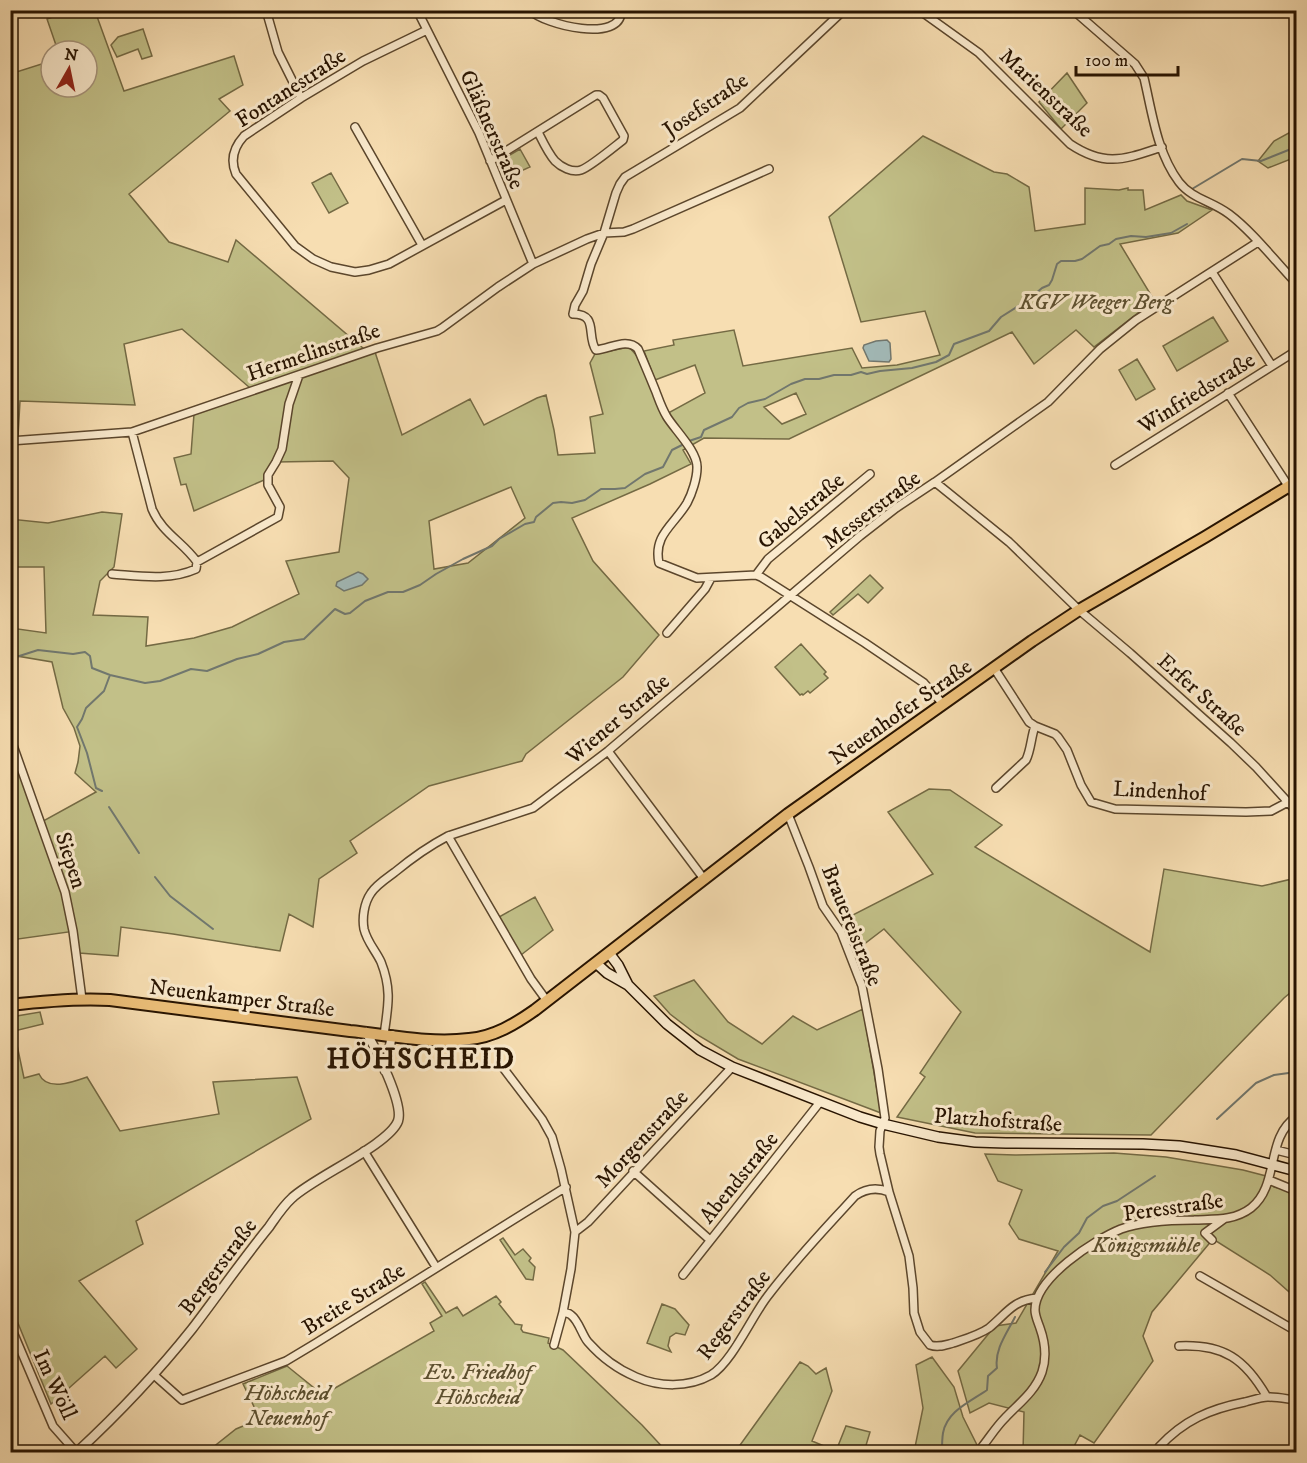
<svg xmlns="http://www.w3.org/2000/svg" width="1307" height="1463" font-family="'IM FELL DW Pica',serif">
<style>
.green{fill:#c2c088;stroke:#746a44;stroke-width:1.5;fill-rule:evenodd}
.water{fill:#a2b9b7;stroke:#71776e;stroke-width:1.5}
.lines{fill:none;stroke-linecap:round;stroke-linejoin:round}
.stream{stroke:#71776e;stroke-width:2}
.minor-casing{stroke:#5b462c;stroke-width:10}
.tertiary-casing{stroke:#5b462c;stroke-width:11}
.secondary-casing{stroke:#271300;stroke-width:12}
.primary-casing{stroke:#271300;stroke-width:14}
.minor{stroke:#faeacd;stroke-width:7}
.tertiary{stroke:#faeacd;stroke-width:8}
.secondary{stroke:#faeacd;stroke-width:9}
.primary{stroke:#ecbf79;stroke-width:10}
.labels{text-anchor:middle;stroke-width:6;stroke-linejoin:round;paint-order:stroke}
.street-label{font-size:22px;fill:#271300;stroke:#faeacd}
.park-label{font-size:22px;font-style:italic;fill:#5d5030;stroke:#faeacd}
.district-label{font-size:28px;font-weight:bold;letter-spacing:1.5px;fill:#271300;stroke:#faeacd}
</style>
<rect width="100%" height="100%" fill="#f7deb2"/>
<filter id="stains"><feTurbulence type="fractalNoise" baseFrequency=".00333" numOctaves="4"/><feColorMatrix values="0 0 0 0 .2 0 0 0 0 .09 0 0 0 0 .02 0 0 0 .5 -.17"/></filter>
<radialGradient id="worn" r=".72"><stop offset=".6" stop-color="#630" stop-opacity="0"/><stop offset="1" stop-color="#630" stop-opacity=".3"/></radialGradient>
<path class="green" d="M70,11h25l29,80 110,-35 9,29 -24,14 11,12 -101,83 40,48 59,20 8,-22 128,109 -114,39 -68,-59 -58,15 11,61 -115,-4 -2,36 -7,1 -1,-364 41,-13v26h36v-36h-29l-11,-32z
M143,29l9,27 -10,3 -4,-10 -21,8 -6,-12 7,-8z
M1067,73l20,30 -26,26 -22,-27z
M1296,129v28l-28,11 -10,-7 16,-20z
M923,136l71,36 13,2 22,13 6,44 50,-7v-36l34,2 9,-2v2h15l2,20 36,-15 6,6 25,9 -34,23 -58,11 34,56 -14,9 -1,3 -45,35 -18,-17 -42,34 -22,-32 -223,107 -85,-1 -21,12 8,14 -41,20 -78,34 21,43 66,74 -36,42 -97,77 -4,7 -93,25 -79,55 7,12 -38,26 -6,48 -24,-13 -9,37 -107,-17 -52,-7 -3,29 -39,-3 -4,-22 -64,9v-192l27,76 58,-32 -21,-19 3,-11 2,-16 -6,-18 -11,-20 -11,-46 -41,-7v-27l35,5 -2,-66h-33l-1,-48 38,4 54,-11 20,2 -8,53 -14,14 -7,34 55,2 -2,29 48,-8 38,-11 67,-33 -13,-33 53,-9 10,-74 -16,-17 -57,1 -9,18h-3l-70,31 -8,-27 -5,1 -7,-27 17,-4 3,-40 181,-62 27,83 68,-36 14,26 53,-27 9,-3 8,35 4,25 37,-2 -5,-36 13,-3 -13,-51 5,-9 34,-7 8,9 26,60 42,-23 -10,-28 -40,15 -11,-29 30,-6 -1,-5 61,-10 9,36 109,-18 10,20 35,-3 43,-10 -15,-44 -64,11 -32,-105zM796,393l10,21 -24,10 -18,-17zM511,487l14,31 -57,45 -34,6 -5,-48z
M520,149l10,18 -20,9 -7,-17z
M331,173l17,30 -19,10 -17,-30z
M1213,317l15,24 -51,30 -14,-25z
M1137,359l18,30 -19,11 -17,-30z
M870,575l13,13 -15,15 -10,-9 -25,21 -3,-3z
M801,644l25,28 -2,2 4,4 -18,15 -2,-2 -5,4 -1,-1 -2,1 -25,-28z
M929,789l21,1 52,35 -27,22 175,105 14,-83 98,17 34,-8v110l-12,10 -133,137 -176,-2 -78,-16 28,-40 -5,-4 41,-61 -77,-83 -29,22 -14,-30 92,-47 -45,-62z
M535,897l18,33 -32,25 -22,-38z
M694,980l34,42 34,22 31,-28 24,14 46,-21 18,104 -143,-54 -42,-25 -26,-20 -16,-18z
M40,1012l3,12 -29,7 10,47 15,-4c8,18 34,8 48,3l33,54 99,-17 -6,-32 84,-5 14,42 -175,102 7,23 -64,37 58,68 -21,19 -11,-12 -54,48 -40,-98v-289z
M1114,1153l52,4 77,13 23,6 8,11 22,5v106l-26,-23 -57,-36 -61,73 -9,24 10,25 -59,82 -14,-8 -9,17h-48l1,-40 -35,-9 -19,10 -12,-42 37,-45 21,-3 42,-72 -39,-12 -10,-15 13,-34 -24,-9 -13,-27 30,1z
M503,1238l12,17 8,-6 8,9 -2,3 6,6 -2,13 -7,-1 -26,-39z
M425,1282l21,31 11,-6 6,9 33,-20 5,6 -2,2 16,20 7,1 -1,4 2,3 26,6 -1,5 15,7 79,75 25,27h-460l29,-23 24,-10 -17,-35 44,-18 36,29 111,-64 -4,-8 12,-7 -20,-32z
M662,1304l13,5 14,16 -4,10 -9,-2 -6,4 -2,9 3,6 -24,-9z
M932,1357l22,30 9,30 15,30v5h-64l9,-44 -7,-43z
M800,1362l8,4 8,8 10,-6 6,23 -20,50 24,10 10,-25 24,6 -6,20h-129z"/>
<path class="water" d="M887,340l3,3 1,16 -2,3 -20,-1 -6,-13 1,-3 12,-4z
M358,572l5,2 5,5 -6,6 -18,6 -8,-5 1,-4z"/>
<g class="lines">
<path class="stream" d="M1192,189l50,-30 19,2 35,-14
M689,441l12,-4 3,-7 28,-13 7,-9 9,-5 17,-4 26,-15 14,-5h14l15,-4h17l10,-3 6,2 13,-3 32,-3 24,-6 13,-7 5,-11 35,-13 12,-14 27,-17 14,-12 7,-3 3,-5 5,-16 4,-3h14l7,-2 18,-13 9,-2 7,-5 15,-3 15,1 25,-4 16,-9
M10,659l28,-9 35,4 12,-2 5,4 2,12 18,7 35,8 15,-2 31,-12 16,2 30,-12 21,-5 26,-12 20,-3 31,-30 10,5 5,-1 15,-12 23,-9h15l17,-7 16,-11 27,-15 29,-13 7,-7 26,-15 9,-2 2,-5 17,-14 8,-1 11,1 13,-3 16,-11h14l10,-1 20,-14 18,-7 9,-17 12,-6
M102,791l-6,-3 -9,-35 -10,-26 5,-8 4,-11 18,-17 6,-16
M109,807l30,46
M155,877l15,19 43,33
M1217,1119l39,-36 18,-8 22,-3
M1045,1272l19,-25 15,-14 8,-15 16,-12 14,-5 38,-25
M942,1452c0,-6 0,-13 1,-19 4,-22 27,-31 44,-43l1,-14 9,-8c-3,-18 10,-35 18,-51"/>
<g class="minor-casing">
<path id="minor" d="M266,10l12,42 23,46
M417,10l62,123 54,131
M530,10c14,15 93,34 91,0
M844,10l-104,98 -115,69 -5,7 -4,9 -12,40 -13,31 -8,27 -8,14 -2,9c26,0 13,22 23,36 14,-1 31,-13 42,-1 6,14 12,28 18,43 3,8 6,17 11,25 8,13 31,35 30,51 0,10 -5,26 -10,35 -13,22 -34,32 -28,60l38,15 59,-3 5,2 104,66 59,40 19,21
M919,10l60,43 91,91c36,24 55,15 92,3
M1073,10l62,54 9,14c8,34 13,75 35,104 13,17 33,19 50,32 24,18 46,47 67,69
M427,30l-64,31 -62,37 -57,38c-10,11 -14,24 -8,38l59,72 18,13 18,8 24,5 14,-2 20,-6 117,-64
M355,127l67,118
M490,161l106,-66h3l4,3 21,38 -1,4c-9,7 -33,27 -42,30 -9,3 -20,-3 -26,-9 -7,-8 -12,-19 -17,-29
M1212,272l60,94
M1228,393l68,105
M132,432l20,77c10,24 31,33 45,53l81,-45 2,-10 -12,-22v-10l8,-13 6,-13 7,-45 10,-29
M10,441l122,-9 245,-84 60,-17 5,-3 56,-41 35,-23 54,-25 17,-6 20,-1 9,-3 136,-60
M1115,465l181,-114
M935,482l113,-80 52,-53 36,-29 122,-78
M112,574c28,2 57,7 84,-5l1,-7
M756,575l12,-16 102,-85
M667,633l38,-44 6,-11
M994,668l35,54 6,4 20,8 3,3 9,13 14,35 10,17 24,7 131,3 25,-1 17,-9
M10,737l55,155 8,39 9,68
M608,751l96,128
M996,788l30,-28c5,-10 5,-23 9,-34
M788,814l21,53 14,39 18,26 21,54 16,83 7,49 -5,13 -1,16 1,7 9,38
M448,836l83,143 16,22
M384,1035c4,-29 8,-45 -3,-73 -5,-11 -14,-20 -17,-33 -2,-11 0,-26 7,-36 5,-8 16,-15 24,-21 17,-14 34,-26 53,-36l85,-28 75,-57 252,-215 36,-28 39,-26 74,60 70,68 51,43 101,90 25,24 40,44
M504,1069l38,50 10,18 9,32 14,63 -4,37 -8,43c3,1 6,1 8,3 8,6 11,20 17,27 14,16 29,27 48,35 23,10 52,11 75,-2 21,-13 40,-57 56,-78 27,-36 58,-68 88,-101 10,-7 22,-9 34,-4l20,64 4,32 1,25 6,19 10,13c8,3 15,0 23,-2 12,-4 26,-8 36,-15 17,-14 24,-28 48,-30
M1276,1150l20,5
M364,1151l72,116
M633,1171l77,69
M1269,1180l27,11
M575,1232l13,-10 144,-155
M1212,1240l-7,-7 19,-14
M683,1275l137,-173
M1200,1276l96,55
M10,1325l43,101 23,26
M554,1345l9,-33
M1179,1346c45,-2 66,13 88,51
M154,1375l28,25 104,-39 30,-18 250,-156
M1159,1447c25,-27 51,-38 86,-45 8,-2 16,-5 23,-5 10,0 19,2 28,3
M983,1452l-1,-5c8,-10 14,-20 23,-29 13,-14 30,-26 37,-46 5,-15 3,-30 -2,-44 -2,-6 -5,-12 -5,-18 0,-32 59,-70 86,-81 22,-8 49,-9 73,-9 20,-1 40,1 57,-12 29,-23 14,-70 45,-91"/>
</g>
<g class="tertiary-casing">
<path id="tertiary" d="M385,1071l7,-36
M77,1452c41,-38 80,-79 115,-123 26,-34 50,-69 77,-102 7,-10 14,-21 23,-29 22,-21 97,-53 106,-77 6,-17 -22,-72 -32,-89"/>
</g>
<g class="secondary-casing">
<path id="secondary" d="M609,953l9,12 10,20
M596,963l11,10 21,12 39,39 33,26 32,17 128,50 23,7 55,13 37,5 31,1 137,1 36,2 57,9 60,16"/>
</g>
<g class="primary-casing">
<path id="primary" d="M10,1005c34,-4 66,-7 100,-5 80,10 160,21 240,31 39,4 80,13 119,8 25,-2 46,-15 66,-29l253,-196 244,-173 47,-31 126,-73 91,-55"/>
</g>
<use href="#minor" class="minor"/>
<use href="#tertiary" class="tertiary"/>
<use href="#secondary" class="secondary"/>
<use href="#primary" class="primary"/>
</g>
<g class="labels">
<g class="street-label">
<text transform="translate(290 87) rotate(-33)" y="8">Fontanestraße</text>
<text transform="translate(1047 92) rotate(43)" y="8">Marienstraße</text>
<text transform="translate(705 104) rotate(-34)" y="8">Josefstraße</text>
<text transform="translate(493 129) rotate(66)" y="8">Gläßnerstraße</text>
<text transform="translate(313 351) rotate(-19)" y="8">Hermelinstraße</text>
<text transform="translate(1196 392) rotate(-32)" y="8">Winfriedstraße</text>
<text transform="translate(871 509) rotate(-37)" y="8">Messerstraße</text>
<text transform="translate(800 510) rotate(-40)" y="8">Gabelstraße</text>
<text transform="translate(1203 694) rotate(42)" y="8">Erfer Straße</text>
<text transform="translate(900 711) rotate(-35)" y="8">Neuenhofer Straße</text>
<text transform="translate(617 718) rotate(-40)" y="8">Wiener Straße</text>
<text transform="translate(1160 790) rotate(3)" y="8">Lindenhof</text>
<text transform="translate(72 860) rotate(72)" y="8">Siepen</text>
<text transform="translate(853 925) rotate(68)" y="8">Brauereistraße</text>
<text transform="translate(242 997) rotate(7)" y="8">Neuenkamper Straße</text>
<text transform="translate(998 1119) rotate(4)" y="8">Platzhofstraße</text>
<text transform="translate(641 1138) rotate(-47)" y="8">Morgenstraße</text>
<text transform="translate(738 1177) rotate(-51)" y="8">Abendstraße</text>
<text transform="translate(1173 1206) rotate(-8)" y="8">Peresstraße</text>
<text transform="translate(217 1266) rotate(-53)" y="8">Bergerstraße</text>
<text transform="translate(353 1298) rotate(-32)" y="8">Breite Straße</text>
<text transform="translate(733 1314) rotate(-53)" y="8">Regerstraße</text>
<text transform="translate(56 1384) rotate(65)" y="8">Im Wöll</text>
</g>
<g class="park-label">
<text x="1096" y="309">KGV Weeger Berg</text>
<text x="1146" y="1252">Königsmühle</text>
<text x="478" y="1379">Ev. Friedhof<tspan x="478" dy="25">Höhscheid</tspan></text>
<text x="287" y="1400">Höhscheid<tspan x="287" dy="25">Neuenhof</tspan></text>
</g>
<g class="district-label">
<text x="421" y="1068">HÖHSCHEID</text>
</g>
</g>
<rect width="1307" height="1463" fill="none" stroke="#f7deb2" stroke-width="36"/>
<rect x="12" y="12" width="1283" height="1439" fill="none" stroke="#271300" stroke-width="3"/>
<rect x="18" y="18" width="1271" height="1427" fill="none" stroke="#271300" stroke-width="1.5"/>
<g transform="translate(69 69) rotate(9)"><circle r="28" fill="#faeacd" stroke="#a6947b" stroke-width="1.5"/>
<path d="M0-4.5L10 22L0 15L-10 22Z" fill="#8f2418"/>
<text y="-9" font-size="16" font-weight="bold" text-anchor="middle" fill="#271300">N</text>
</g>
<path d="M1076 66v9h102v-9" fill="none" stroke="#271300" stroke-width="3"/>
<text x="1085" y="66" font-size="18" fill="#271300" stroke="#faeacd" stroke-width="4.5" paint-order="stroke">100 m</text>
<rect width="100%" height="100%" filter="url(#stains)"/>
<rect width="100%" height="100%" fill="url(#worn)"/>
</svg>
